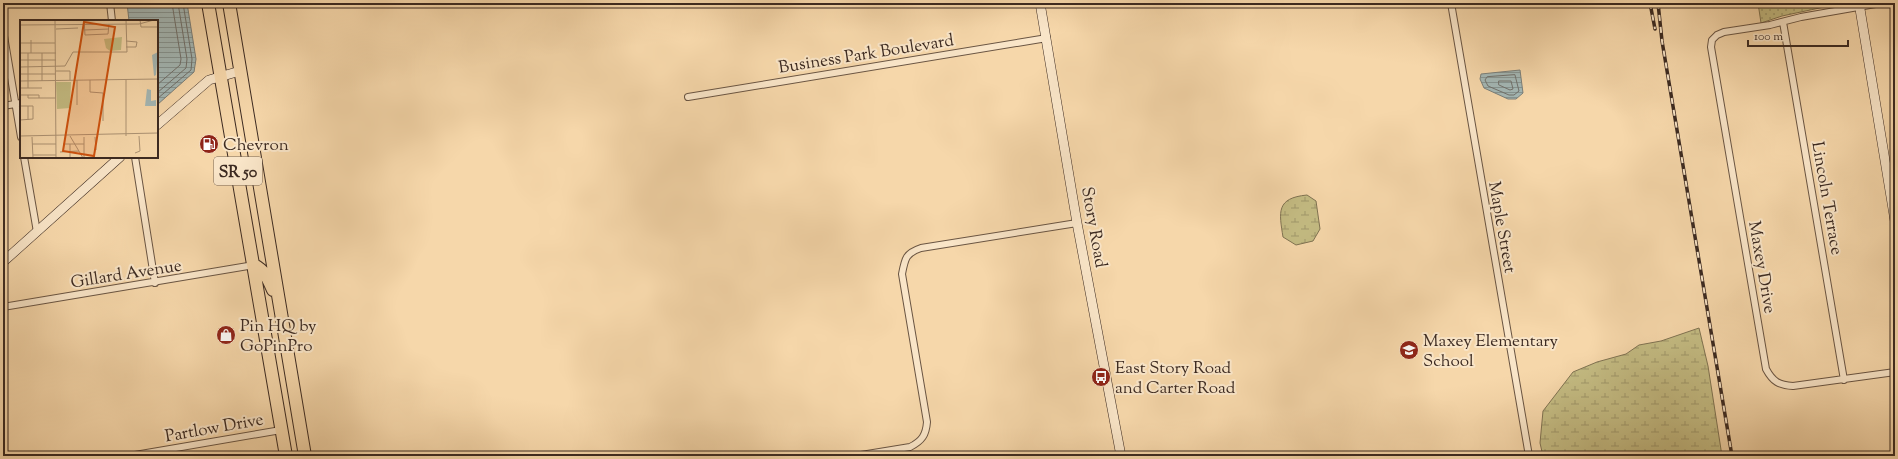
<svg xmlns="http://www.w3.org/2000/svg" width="1898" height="459" font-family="'Sorts Mill Goudy',serif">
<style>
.grass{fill:url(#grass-dots);stroke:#807352}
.wetland{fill:url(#wetland-marsh);stroke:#807352}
.water{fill:url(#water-rules);stroke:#7a7f7a}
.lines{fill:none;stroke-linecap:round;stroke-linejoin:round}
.shore{stroke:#70706b;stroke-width:1}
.street-casing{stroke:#6a5543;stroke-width:8}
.secondary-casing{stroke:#3c2a21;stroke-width:10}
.highway-casing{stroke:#3c2a21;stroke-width:14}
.street{stroke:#f9e5c8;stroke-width:6}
.secondary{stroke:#f9e5c8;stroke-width:9}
.highway{stroke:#f6d7aa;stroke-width:12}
.rail-casing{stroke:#3c2a21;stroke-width:3.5}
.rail{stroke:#f9e5c8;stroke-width:2;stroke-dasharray:6;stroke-linecap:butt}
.labels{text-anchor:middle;stroke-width:4;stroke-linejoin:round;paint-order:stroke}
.shield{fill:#f9e5c8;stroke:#756253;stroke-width:1}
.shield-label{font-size:16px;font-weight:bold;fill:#3c2a21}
.street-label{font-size:17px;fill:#3c2a21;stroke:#f9e5c8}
.poi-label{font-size:17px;fill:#3c2a21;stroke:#f9e5c8;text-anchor:start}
.inset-road{fill:none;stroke:#ac9273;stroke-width:1}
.view{fill:#ce520f;fill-opacity:0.15;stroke:#ce520f;stroke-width:2}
.inset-edge{fill:none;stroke:#3c2a21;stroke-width:2}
</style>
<defs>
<pattern id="grass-dots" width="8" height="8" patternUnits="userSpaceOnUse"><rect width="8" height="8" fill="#c4bc83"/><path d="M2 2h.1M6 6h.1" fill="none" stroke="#a0996b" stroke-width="1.8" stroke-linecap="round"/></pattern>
<pattern id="wetland-marsh" width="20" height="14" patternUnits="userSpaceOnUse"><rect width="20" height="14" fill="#c4bc83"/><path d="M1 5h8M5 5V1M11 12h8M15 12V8" fill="none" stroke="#a0996b"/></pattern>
<pattern id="water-rules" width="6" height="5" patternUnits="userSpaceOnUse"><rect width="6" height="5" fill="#a3b7b5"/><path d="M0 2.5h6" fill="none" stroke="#869593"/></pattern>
</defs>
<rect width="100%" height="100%" fill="#f6d7aa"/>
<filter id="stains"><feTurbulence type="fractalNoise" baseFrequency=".005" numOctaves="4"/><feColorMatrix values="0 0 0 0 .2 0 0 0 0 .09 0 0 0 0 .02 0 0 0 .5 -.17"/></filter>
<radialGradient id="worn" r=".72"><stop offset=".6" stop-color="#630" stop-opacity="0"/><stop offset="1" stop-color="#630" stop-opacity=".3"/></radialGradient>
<path class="grass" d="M1758,3h85l-61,13 -21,7z"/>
<path class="wetland" d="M1307,195l9,6 4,28 -7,12 -17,4 -13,-8c-4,-25 -7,-39 24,-42z
M1699,328l9,38 14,90h-179l-3,-13 3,-32 30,-39 24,-10 29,-8 13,-9 22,-4z"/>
<path class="water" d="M127,3h60l9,56 -2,13 -37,33v-84h-28z
M1520,70l3,23 -7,6h-8l-24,-11 -4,-9 1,-5z"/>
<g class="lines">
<path class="shore" d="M1515,75l4,16 -5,4h-5l-21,-9 -3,-6 2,-3z
M1499,81h12l2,8 -3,1 -11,-5z
M157,85l23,-20 1,-6 -9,-56
M157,93l29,-25 1,-9 -9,-56
M157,99l34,-29 1,-11 -9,-56"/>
<g class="street-casing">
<path id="street" d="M110,3l2,18
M1451,3l78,453
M1881,3l-80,14 -31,8 -46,7 -7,3 -5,5 -1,7 55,322c7,13 13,16 27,17l102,-14
M1783,22l61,358
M3,30l18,107
M688,97l359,-59
M3,106l18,-3
M24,157l13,75
M135,157l20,126
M3,307l251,-42
M129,456l152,-26
M855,456l55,-9c12,-6 16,-12 17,-25l-25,-148c3,-16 4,-21 19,-26l156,-25"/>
</g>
<g class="secondary-casing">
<path id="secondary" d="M1040,3l37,220 44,233
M1859,3l36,218
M157,125l52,-45 31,-9
M3,262l117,-105"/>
</g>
<g class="highway-casing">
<path id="highway" d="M208,3l78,453
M229,3l76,453
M254,265c11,6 14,13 19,25"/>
</g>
<use href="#street" class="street"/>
<use href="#secondary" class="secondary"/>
<use href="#highway" class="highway"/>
<g class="rail-casing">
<path id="rail" d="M1650,3l5,26
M1658,3l4,38 70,415"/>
</g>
<use href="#rail" class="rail"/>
</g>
<defs>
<g id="fuel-disc" transform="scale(1)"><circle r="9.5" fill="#8f2418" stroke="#f9e5c8"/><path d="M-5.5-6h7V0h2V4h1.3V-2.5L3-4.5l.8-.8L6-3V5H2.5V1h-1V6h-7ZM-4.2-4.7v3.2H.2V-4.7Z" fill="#fff"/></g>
<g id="shop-disc" transform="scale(1)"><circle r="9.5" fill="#8f2418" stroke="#f9e5c8"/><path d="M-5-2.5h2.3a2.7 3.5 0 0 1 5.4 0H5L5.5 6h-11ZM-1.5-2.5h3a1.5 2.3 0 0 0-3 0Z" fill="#fff"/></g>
<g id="school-disc" transform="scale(1)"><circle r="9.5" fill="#8f2418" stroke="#f9e5c8"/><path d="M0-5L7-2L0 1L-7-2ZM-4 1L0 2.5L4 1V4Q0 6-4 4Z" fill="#fff"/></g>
<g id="bus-disc" transform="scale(1)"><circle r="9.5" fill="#8f2418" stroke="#f9e5c8"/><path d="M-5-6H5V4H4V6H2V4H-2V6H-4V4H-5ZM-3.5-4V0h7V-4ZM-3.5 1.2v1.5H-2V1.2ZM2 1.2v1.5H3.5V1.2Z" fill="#fff"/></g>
</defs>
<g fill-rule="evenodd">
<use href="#fuel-disc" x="209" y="144"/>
<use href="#shop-disc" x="226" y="335"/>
<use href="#school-disc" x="1409" y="350"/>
<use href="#bus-disc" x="1101" y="377"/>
</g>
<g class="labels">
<rect class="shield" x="214" y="157" width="48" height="28" rx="3"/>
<g class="shield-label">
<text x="238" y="177">SR 50</text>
</g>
<g class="street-label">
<text transform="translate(866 53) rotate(-9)" y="6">Business Park Boulevard</text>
<text transform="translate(1828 198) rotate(80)" y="6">Lincoln Terrace</text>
<text transform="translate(1095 227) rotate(80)" y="6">Story Road</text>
<text transform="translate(1503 227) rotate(80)" y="6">Maple Street</text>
<text transform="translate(1763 267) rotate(80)" y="6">Maxey Drive</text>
<text transform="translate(126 273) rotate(-9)" y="6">Gillard Avenue</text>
<text transform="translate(214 427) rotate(-10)" y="6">Partlow Drive</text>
</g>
<g class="poi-label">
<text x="223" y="150">Chevron</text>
<text x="240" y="331">Pin HQ by<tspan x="240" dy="20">GoPinPro</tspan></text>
<text x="1423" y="346">Maxey Elementary<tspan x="1423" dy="20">School</tspan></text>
<text x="1115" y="373">East Story Road<tspan x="1115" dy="20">and Carter Road</tspan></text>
</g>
</g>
<g transform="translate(20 20)">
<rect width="138" height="138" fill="#f6d7aa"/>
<path d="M36,62h15l-1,26 -13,1z" fill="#c4bc83"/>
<path d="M102,17l-1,13 -11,1 -4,-3 -2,-9z" fill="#c4bc83"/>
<path d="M138,32l-2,23 -2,1 -2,-21zM127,69l4,1v11l5,-1v6h-11z" fill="#a3b7b5"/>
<path class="inset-road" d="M35,0l1,138M64,0l1,15 23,-1 1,-10M120,0l1,7h17M64,1l24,-1M0,5l119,-1 15,-4M36,9l22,-1M64,10l25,-1M106,21l11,1 -1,5h-10M0,23h35M0,33h36M8,33v35M11,33v-13M22,33v28M0,40h36M0,47l45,-1 8,-14h54l-1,-32M36,51h14v9M0,54h35M138,58v19M106,59v57M57,60v25M70,60v12l13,1v28M0,61l138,-2M0,68h22M0,75h19v3M8,75v3h28M0,86h13v13l-13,1M8,86v14M0,116l138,-3M50,116l13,22M12,117l1,21M64,117v21M75,117l1,13M12,124h24M43,124h21M50,124v14M40,132l19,-1M115,133l5,-2 -1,-15M13,135h23"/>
<path class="view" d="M64,2l31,5 -21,129 -31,-5z"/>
<rect width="138" height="138" class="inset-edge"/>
</g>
<rect width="1898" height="459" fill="none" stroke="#f6d7aa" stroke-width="16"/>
<rect x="4" y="4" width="1890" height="451" fill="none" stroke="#3c2a21" stroke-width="2"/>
<rect x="8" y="8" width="1882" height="443" fill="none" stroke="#3c2a21"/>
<path d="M1748 40v6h100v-6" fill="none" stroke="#3c2a21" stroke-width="2"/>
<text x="1754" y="40" font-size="12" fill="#3c2a21" stroke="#f9e5c8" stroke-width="3" paint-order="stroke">100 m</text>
<rect width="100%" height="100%" filter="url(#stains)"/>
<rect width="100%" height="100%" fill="url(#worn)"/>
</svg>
